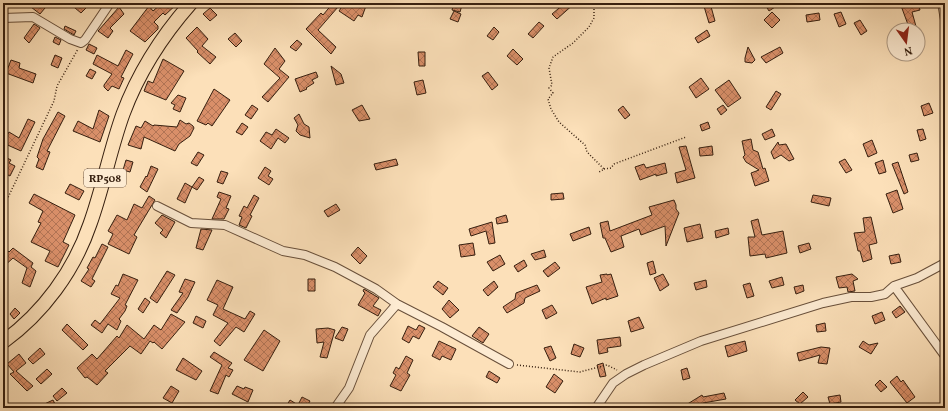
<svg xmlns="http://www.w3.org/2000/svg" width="948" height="411" font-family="Vollkorn,serif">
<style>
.building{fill:url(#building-cross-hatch);stroke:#361f0f}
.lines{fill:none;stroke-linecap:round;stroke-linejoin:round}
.street-casing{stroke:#684f3a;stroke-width:10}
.primary-casing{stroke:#361f0f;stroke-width:15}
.path{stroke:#361f0f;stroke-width:1.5;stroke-dasharray:1 2;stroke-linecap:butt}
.street{stroke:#fdebd2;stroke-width:8}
.primary{stroke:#fce0b9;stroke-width:13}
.labels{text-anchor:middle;stroke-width:3.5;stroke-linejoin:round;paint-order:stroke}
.shield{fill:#fdebd2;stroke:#725c4a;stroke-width:1}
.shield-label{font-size:11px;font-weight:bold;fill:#361f0f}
</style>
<defs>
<pattern id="building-cross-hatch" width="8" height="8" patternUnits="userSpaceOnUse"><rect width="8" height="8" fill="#d98f69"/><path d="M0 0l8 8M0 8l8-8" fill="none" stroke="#b17455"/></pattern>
</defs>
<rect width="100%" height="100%" fill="#fce0b9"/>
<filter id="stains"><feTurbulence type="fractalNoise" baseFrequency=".005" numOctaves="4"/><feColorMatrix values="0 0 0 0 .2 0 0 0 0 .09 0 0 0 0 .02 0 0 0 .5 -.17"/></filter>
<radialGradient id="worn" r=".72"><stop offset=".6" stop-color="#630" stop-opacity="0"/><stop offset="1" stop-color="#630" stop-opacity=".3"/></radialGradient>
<path class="building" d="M34,3h4l7,5 -5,6 -9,-7z
M69,3h22l-10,10z
M162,3h16l-13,12 -2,-2 -9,9 4,4v3l-13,13 -15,-11 19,-25 4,5z
M333,3l5,4 -20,23 18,17 -5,7 -25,-25 15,-16 2,2z
M348,3h19l-5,14 -4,-2 -4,6 -15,-10 4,-6 3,3z
M454,3l8,2 -2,7 -8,-2z
M565,3h10l-18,16 -5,-5z
M703,3h7l5,18 -6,2z
M764,3h17l-12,8z
M900,3h18l2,7 -8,2 5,18h-7z
M119,7l5,7 -14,14 3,3 -5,7 -10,-7z
M210,8l7,7 -7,6 -7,-7z
M454,11l7,3 -3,8 -8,-3z
M772,12l8,8 -8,8 -8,-8z
M841,12l5,12 -7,3 -5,-13z
M819,13l1,7 -13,2 -1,-7z
M860,20l7,11 -6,4 -7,-12z
M539,22l5,4 -11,12 -5,-4z
M34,24l6,4 -11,15 -5,-5z
M65,26l11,5 -2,4 -10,-6z
M197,27l11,12 -6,7 14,11 -6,7 -13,-12 1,-1 -12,-13z
M494,27l5,5 -6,8 -6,-4z
M707,30l3,6 -12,7 -3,-5z
M235,33l7,8 -6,6 -8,-8z
M55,37l6,3 -2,5 -6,-3z
M297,40l5,4 -6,7 -6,-4z
M89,44l8,4 -3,6 -8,-4z
M748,47l7,13 -3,3 -7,-1v-4z
M780,47l3,6 -17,10 -5,-6z
M275,48l10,13 -6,8 10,8 -21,25 -6,-5 18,-19 -16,-14z
M513,49l10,10 -6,6 -10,-9z
M126,50l7,4 -12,23 3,1 -5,11 -7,-3 -4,5 -4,-4v-2l8,-11 -19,-10 4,-9 21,11z
M418,52h7v14h-6z
M55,55l7,3 -4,10 -7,-3z
M163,59l21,12 -18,29 -22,-9 4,-10 5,2z
M11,60l9,3 -1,5 17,6 -3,9 -27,-10z
M331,66l10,8 3,9 -8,2z
M90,69l6,3 -4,7 -6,-3z
M316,72l2,5 -6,3 2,3 -8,5 1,1 -7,3 -5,-13z
M488,72l10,13 -6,5 -10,-14z
M701,78l8,11 -13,9 -7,-11z
M423,80l3,13 -9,2 -3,-13z
M729,80l12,18 -13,9 -13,-17z
M214,89l16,11 -18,26 -4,-3 -2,2 -9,-4z
M776,91l5,3 -10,16 -5,-3z
M178,95l8,3 -6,14 -7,-3 2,-4 -4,-2z
M929,103l4,10 -9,3 -3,-10z
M252,105l6,4 -7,10 -6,-4z
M362,105l8,14 -11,2 -7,-11z
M723,105l4,5 -6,5 -4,-6z
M623,106l7,9 -5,4 -7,-9z
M99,110l10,6 -9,26 -27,-11 5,-10 15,8z
M58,112l7,4 -18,35 3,1 -7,18 -7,-3 3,-8 -2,-2 6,-18z
M299,114l5,10 5,3 1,11 -10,-3 -4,-4 2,-6 -4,-7z
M28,119l7,3 -14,29 -18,-8 6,-11 10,6z
M180,120l6,4 3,-1 4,3 1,2 -4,8 -11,8 -4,7 -31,-14 -3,12 -13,-4 8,-19 5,2 4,-7 8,5 1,-1 23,2z
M708,122l2,6 -8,3 -2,-6z
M242,123l6,4 -6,8 -6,-3z
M276,129l13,9 -4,5 -7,-5 -7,11 -11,-8 6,-9 6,3z
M772,129l3,7 -10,4 -3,-6z
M923,129l3,10 -6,2 -3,-11z
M751,139l2,11 5,2 5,17 2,-1 4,13 -14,5 -4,-13 8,-3 -13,-8 -3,-5 2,-2 -3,-14z
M872,140l5,13 -9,4 -5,-13z
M778,142l1,3 7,-1 8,15 -5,2 -8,-6 -7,4 -3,-7z
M686,146l9,32 -18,5 -2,-10 11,-3 -7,-23z
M712,146l1,9 -13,1 -1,-8z
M198,152l6,3 -7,11 -6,-3z
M917,153l2,7 -8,2 -2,-7z
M3,156l8,4 -2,3 6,3 -5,10 -6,-3 -1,3z
M396,159l2,6 -22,5 -2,-6z
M845,159l7,11 -6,3 -7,-11z
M126,160l7,2 -3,10 -7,-2z
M883,160l3,12 -7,2 -4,-11z
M898,162l10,30 -4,2 -12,-30z
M665,163l2,10 -11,3v-2l-16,6 -5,-13 9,-3 2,4z
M151,166l7,3 -11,23 -7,-5 6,-11 1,1z
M265,167l6,4 -3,5 5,3 -4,6 -11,-7z
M87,169l7,2 -3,9 -7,-2z
M221,171l7,2 -5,11 -6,-2z
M199,177l5,3 -7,10 -5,-3 -7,16 -8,-4 8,-16 7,4z
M70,184l14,7 -5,9 -14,-7z
M897,190l6,19 -10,4 -7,-19z
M219,192l12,4 -5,12 3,1 -5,10h-12l9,-20 -4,-2z
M563,193l1,6 -13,1v-6z
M34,194l41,21 -12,27 6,3 -11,22 -13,-6 5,-10 -19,-9 10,-19 -3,-1 5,-11 -14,-8z
M254,195l5,3 -9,17 2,1 -6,12 -7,-3 3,-8 -3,-1 5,-10 3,2z
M813,195l18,3 -2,8 -18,-4z
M149,196l6,4 -21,35 3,2 -8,17 -21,-10 5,-10 -5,-3 9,-16 10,5 7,-16 8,4z
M674,200l2,5v4l3,4 -13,33 -1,-20 -24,9 -2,-6 -18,7 3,11 -13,5 -6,-14h-2l-3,-15 8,-2 2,10 42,-16 -3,-8z
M336,204l4,6 -12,7 -4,-6z
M162,215l13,7 -9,16 -6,-5 3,-3 -8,-7z
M506,215l2,7 -11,2 -1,-6z
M871,217l6,26 -8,2 3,14 -9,3 -3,-11h-2l-4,-18 11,-1 -2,-14z
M758,219l4,16 21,-4 4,22 -21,5 -1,-4 -15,2 -2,-19h7l-4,-16z
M492,222l3,21 -6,1 -3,-13 -15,5 -2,-7z
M700,224l3,14 -16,4 -3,-14z
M589,227l2,7 -18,7 -3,-7z
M728,228l1,6 -13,4 -1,-7z
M201,229l11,1 -9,20 -7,-2z
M473,243l2,12 -14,2 -2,-12z
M809,243l2,6 -11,4 -2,-7z
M102,244l6,3 -16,32 3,2 -4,6 -10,-6 8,-12 -2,-1 6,-11 2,1z
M3,246l6,6 4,-4 20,15 -2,4 5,4 -6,16 -8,-4 5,-15 -14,-10 -10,9z
M358,247l9,9 -7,8 -9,-9z
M544,250l2,7 -11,3 -4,-6z
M899,254l2,8 -10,2 -2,-8z
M500,255l5,9 -12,7 -6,-9z
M524,260l3,6 -9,6 -4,-6z
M653,261l3,12 -6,2 -3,-12z
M555,262l5,6 -12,9 -5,-6z
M167,271l8,4 -18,28 -7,-5z
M123,274l15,6 -13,25 2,1 -2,5 -6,8 2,2 -4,9 -9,-6 -6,9 -11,-8 4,-5 5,4 20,-26 -9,-4 5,-9 2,1z
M607,274v1l4,-1 7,22 -12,4v-2l-14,6 -6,-17 16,-5 -2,-7z
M663,274l6,11 -9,6 -6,-13z
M852,274l6,5 -5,2 2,10 -7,1 -1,-5 -8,1 -3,-11z
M782,277l2,8 -12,3 -3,-7z
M185,279l10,3 -7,15 -11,16 -6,-3 12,-17 -4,-1z
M308,279h7v12h-7z
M217,280l16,7 -10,22 22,10 5,-8 5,3 -11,18 -8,-5 -16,19 -6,-5 14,-18 -15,-8 5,-10 -11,-5z
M706,280l1,7 -11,3 -2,-7z
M438,281l10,7 -5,7 -10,-8z
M494,281l4,6 -10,9 -5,-6z
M750,283l4,13 -7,2 -4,-13z
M537,285l3,6 -15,7 -1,5 -17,10 -4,-6 12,-8 1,-6z
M803,285l1,6 -8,3 -2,-7z
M364,289l15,9 -6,8 8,4 -3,6 -20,-11 7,-12 -2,-2z
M145,298l5,4 -7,11 -5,-4z
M449,300l10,10 -9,8 -8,-9z
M552,305l5,8 -11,6 -4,-9z
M900,306l5,6 -9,6 -4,-6z
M15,308l5,5 -6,6 -4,-5z
M882,312l3,8 -10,4 -3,-8z
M171,314l14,8 -23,27 -8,-7 -1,1 -3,-2 -9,13 -11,-8 -25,25 3,2 -11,12 -10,-8 -2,1 -8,-10 15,-14 5,5 20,-23 2,2 8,-13 17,14 10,-14 7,5z
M196,316l10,5 -3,7 -10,-5z
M639,317l5,11 -13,4 -3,-11z
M825,323l1,8 -9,1 -1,-7z
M67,324l21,21 -5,5 -21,-20z
M419,325l6,3 -6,11 -6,-3 -4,7 -7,-4 6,-13 8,4z
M342,327l6,2 -5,12 -8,-3z
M479,327l10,7 -6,9 -11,-7z
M328,328l7,2 -8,28 -7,-1 4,-15 -7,1 -1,-14z
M264,330l16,11 -17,30 -19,-11z
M620,337l1,9 -14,2 1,4 -9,2 -2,-14z
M439,341l17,8 -5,11 -9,-4 -2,4 -8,-4z
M745,341l2,10 -19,6 -3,-11z
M863,341l6,4 9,-2 -7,11 -12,-7z
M574,344l10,4 -4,9 -9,-3z
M551,346l5,12 -6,3 -6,-13z
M821,347l9,1 -3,16 -9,-1 2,-8 -21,6 -2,-8z
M40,348l5,6 -12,10 -5,-5z
M214,352l18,11 -4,5 5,2 -4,7 -3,-2 -8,19 -8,-3 12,-26 -12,-8z
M19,354l7,9 -10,8 17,15 -6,5 -17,-17 4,-2 -7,-8z
M406,356l7,4 -6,13 3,2 -9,16 -11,-5 6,-11 -3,-2 3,-6 3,2z
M183,358l19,13 -6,9 -20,-10z
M603,363l3,13 -6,1 -3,-12z
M687,368l3,10 -7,2 -2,-10z
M47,369l5,5 -11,10 -5,-5z
M489,371l11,7 -3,5 -11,-6z
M554,374l9,7 -8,12 -9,-6z
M897,376l4,6 2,-2 12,17 -8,6 -17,-21z
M880,380l7,7 -6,5 -6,-7z
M171,386l8,5 -7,12 -9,-5z
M237,386l7,3 1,-2 8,3 -5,12 -16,-8z
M62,388l5,5 -10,8 -4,-5z
M803,392l5,5 -8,7 -5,-4z
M724,393l2,6 -23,4 -7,5h-15l21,-13 1,2z
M840,395l1,7 -11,2 -2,-7z
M302,397l8,4 -4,7h-21l5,-8 8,5z
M53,400l4,8h-21z"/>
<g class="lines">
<g class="street-casing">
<path id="street" d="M942,3l3,17
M3,18l30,-1 37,22 11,4 4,-3 25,-37
M157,206l34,17 34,2 58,26 22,4 30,12 41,22 21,15 45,23 67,37
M894,286l51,70
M335,408l14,-20 21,-53 27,-31
M596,408l17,-25 13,-9 18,-9 57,-24 122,-38 28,-6h20l14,-3 9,-8 23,-8 28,-15"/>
</g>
<g class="primary-casing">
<path id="primary" d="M3,342c40,-29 71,-71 87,-118 13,-36 20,-74 33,-110 16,-43 38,-77 68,-111"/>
</g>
<path class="path" d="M594,3v15l-5,9 -16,16 -20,14 -4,11 3,17 -3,3 4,5 -5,6 3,10 8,13 26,23 2,7 17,17 -5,3
M604,169l7,-1 3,-4 72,-27
M3,208l51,-107 3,-15 21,-37
M517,365l63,7 27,-7 10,5"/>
<use href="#street" class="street"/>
<use href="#primary" class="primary"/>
</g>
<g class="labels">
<rect class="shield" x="84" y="169" width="42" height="18" rx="3"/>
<g class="shield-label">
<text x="105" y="182">RP508</text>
</g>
</g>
<rect width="948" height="411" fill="none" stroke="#fce0b9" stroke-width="16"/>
<rect x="4" y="4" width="940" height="403" fill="none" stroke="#361f0f" stroke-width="2"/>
<rect x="8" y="8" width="932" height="395" fill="none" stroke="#361f0f"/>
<g transform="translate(906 42) rotate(166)"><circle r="19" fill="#fdebd2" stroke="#ad9984"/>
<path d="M0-3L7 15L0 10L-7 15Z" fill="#8f2418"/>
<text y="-6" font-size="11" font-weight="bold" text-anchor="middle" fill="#361f0f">N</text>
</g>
<rect width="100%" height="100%" filter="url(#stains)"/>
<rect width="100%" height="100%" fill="url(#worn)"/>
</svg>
